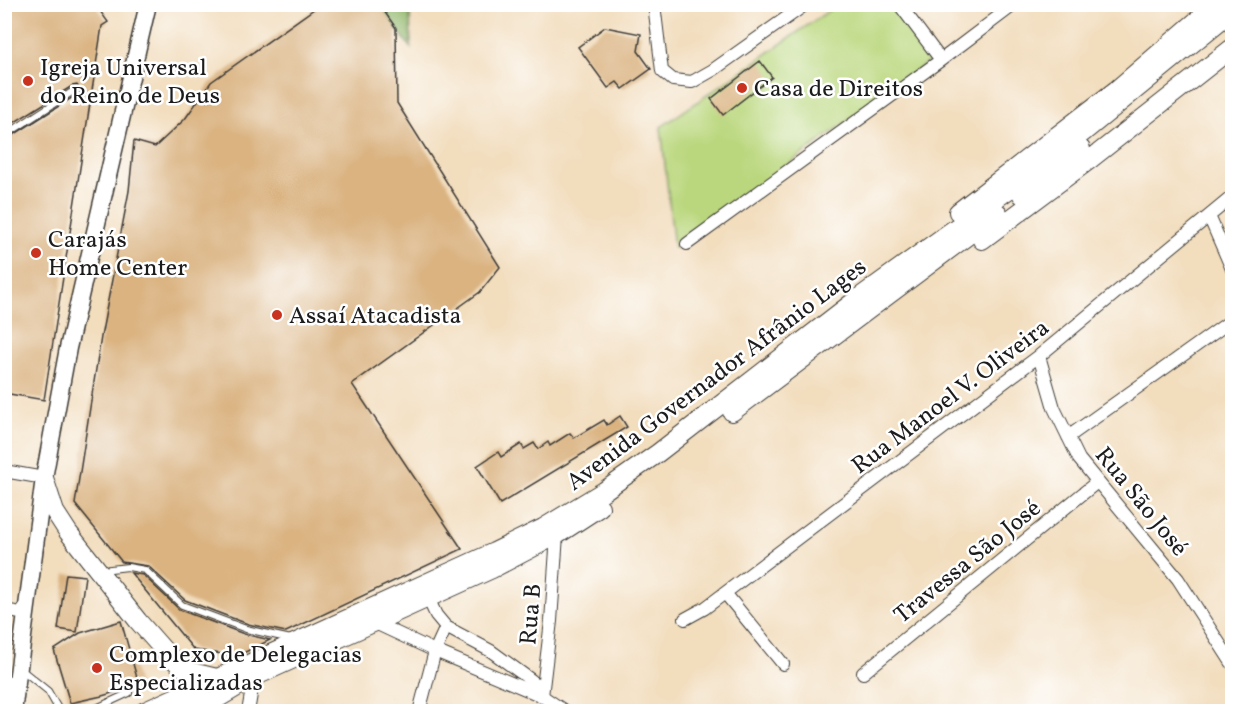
<svg xmlns="http://www.w3.org/2000/svg" width="1237" height="716" font-family="Vollkorn,serif">
<style>
.green{fill:#bad77d;stroke:#6b7a4c;stroke-width:1.5}
.forest{fill:#93b86c;stroke:#586a44;stroke-width:1.5}
.building{fill:#dab381}
.lines{fill:none;stroke-linecap:round;stroke-linejoin:round}
.lane-casing{stroke:#3c3934;stroke-width:8}
.street-casing{stroke:#3c3934;stroke-width:14}
.secondary-casing{stroke:#3c3934;stroke-width:19}
.primary-casing{stroke:#3c3934;stroke-width:20}
.lane{stroke:#fff;stroke-width:6}
.street{stroke:#fff;stroke-width:12}
.secondary{stroke:#fff;stroke-width:16}
.primary{stroke:#fff;stroke-width:18}
.poi-dot{fill:#c8321e;stroke:#fff;stroke-width:2}
.labels{text-anchor:middle;stroke-width:5;stroke-linejoin:round;paint-order:stroke}
.poi-label{font-size:24px;fill:#1c1c1c;stroke:#fff;text-anchor:start}
.street-label{font-size:24px;fill:#1c1c1c;stroke:#fff}
</style>
<rect width="100%" height="100%" fill="#fff"/>
<filter id="ink" filterUnits="userSpaceOnUse"><feTurbulence type="fractalNoise" baseFrequency=".0167" numOctaves="2"/><feDisplacementMap in="SourceGraphic" scale="12" xChannelSelector="R" yChannelSelector="G"/><feConvolveMatrix kernelMatrix="1 2 1 2 8 2 1 2 1" color-interpolation-filters="sRGB"/></filter>
<filter id="wash" filterUnits="userSpaceOnUse"><feTurbulence type="fractalNoise" baseFrequency=".008" numOctaves="4" result="noise"/><feDisplacementMap in="SourceGraphic" scale="24" xChannelSelector="R" yChannelSelector="G"/><feGaussianBlur stdDeviation="1.35" result="paint"/><feColorMatrix in="noise" values="0 0 0 0 0 0 0 0 0 0 0 0 0 0 0 0 0 1.4 0 .05"/><feComposite in="paint" operator="in"/></filter>
<g filter="url(#wash)">
<rect width="100%" height="100%" fill="#f2ddbd"/>
<path class="green" d="M837,5h53l41,55 -257,188 -13,-121z"/>
<path class="forest" d="M379,5h31l1,43z"/>
<g id="blocks">
<path class="building" d="M4,4h91l13,18 -6,4 -58,374 -40,-7v-252l74,-47 2,-5 -3,-4 -5,1 -68,43z
M321,4h58l17,24 1,75 103,164 -20,25 -128,92 110,165 -176,83 -38,-8 -63,-24 -37,-34 -26,-4 -47,-58 26,-167 28,-146 5,-50 21,6 30,-28 26,-37z
M605,27l36,7 -3,17 13,18 -28,20 -6,-7 -9,6 -30,-41z
M760,61l12,16 -49,38 -12,-16z
M620,416l7,11 -127,77 -23,-38 21,-14 3,5 20,-13 3,5 10,-6 4,6 10,-7 2,4 20,-13 4,5 30,-18 3,5z
M131,573l12,2 37,35 64,24 26,6 -33,16 -43,-6z
M66,574l19,2 -8,56 -19,-3z
M121,621l18,64 -37,11 -32,7 -16,-53 26,-17z"/>
</g>
</g>
<g filter="url(#ink)">
<use href="#blocks" fill-opacity="0" stroke="#3c3934" stroke-width="1.5"/>
<g class="lines">
<g class="lane-casing">
<path id="lane" d="M4,136l71,-46
M102,570l26,-3 17,3 37,35 64,24 45,10
M22,670l26,21 12,21
M88,712l41,-19"/>
</g>
<g class="street-casing">
<path id="street" d="M654,4l8,67 11,9 19,2 21,-12 93,-66
M899,4l42,56
M1209,216l23,53
M687,244l254,-184 74,-56
M1039,356l15,52 25,51 99,120 54,84
M1068,437l164,-117
M4,471l40,7
M725,593l58,71
M428,598l8,17 10,12 45,24 40,29 14,18 21,14
M4,610l22,4
M685,619l20,-11 334,-252 193,-159
M373,622l62,29 107,45
M863,673l234,-191
M4,683h13
M542,696l9,-75 6,-86
M248,712l6,-35
M419,712l16,-61 11,-24"/>
</g>
<g class="secondary-casing">
<path id="secondary" d="M13,712l31,-234 24,-130 80,-344"/>
</g>
<g class="primary-casing">
<path id="primary" d="M1022,195l59,-46
M958,212l158,-122 100,-86
M982,240l110,-82 140,-110
M732,412l266,-199
M44,478l11,34 13,20 70,89 30,34 14,12 10,5 25,6
M143,712l351,-160 49,-24 61,-37 54,-38 203,-157 146,-105 78,-60 147,-120
M174,712l29,-13
M195,712l59,-35 238,-108 65,-34 43,-28"/>
</g>
<use href="#lane" class="lane"/>
<use href="#street" class="street"/>
<use href="#secondary" class="secondary"/>
<use href="#primary" class="primary"/>
</g>
</g>
<g class="poi-dot">
<circle cx="28" cy="81" r="6"/>
<circle cx="742" cy="88" r="6"/>
<circle cx="36" cy="253" r="6"/>
<circle cx="277" cy="315" r="6"/>
<circle cx="97" cy="668" r="6"/>
</g>
<g class="labels">
<g class="poi-label">
<text x="40" y="75">Igreja Universal<tspan x="40" dy="28">do Reino de Deus</tspan></text>
<text x="754" y="96">Casa de Direitos</text>
<text x="48" y="247">Carajás<tspan x="48" dy="28">Home Center</tspan></text>
<text x="289" y="323">Assaí Atacadista</text>
<text x="109" y="662">Complexo de Delegacias<tspan x="109" dy="28">Especializadas</tspan></text>
</g>
<g class="street-label">
<text transform="translate(716 374) rotate(-37)" y="8">Avenida Governador Afrânio Lages</text>
<text transform="translate(950 396) rotate(-37)" y="8">Rua Manoel V. Oliveira</text>
<text transform="translate(1142 501) rotate(51)" y="8">Rua São José</text>
<text transform="translate(967 561) rotate(-39)" y="8">Travessa São José</text>
<text transform="translate(530 614) rotate(-85)" y="8">Rua B</text>
</g>
</g>
<rect width="1237" height="716" fill="none" stroke="#fff" stroke-width="24"/>
</svg>
